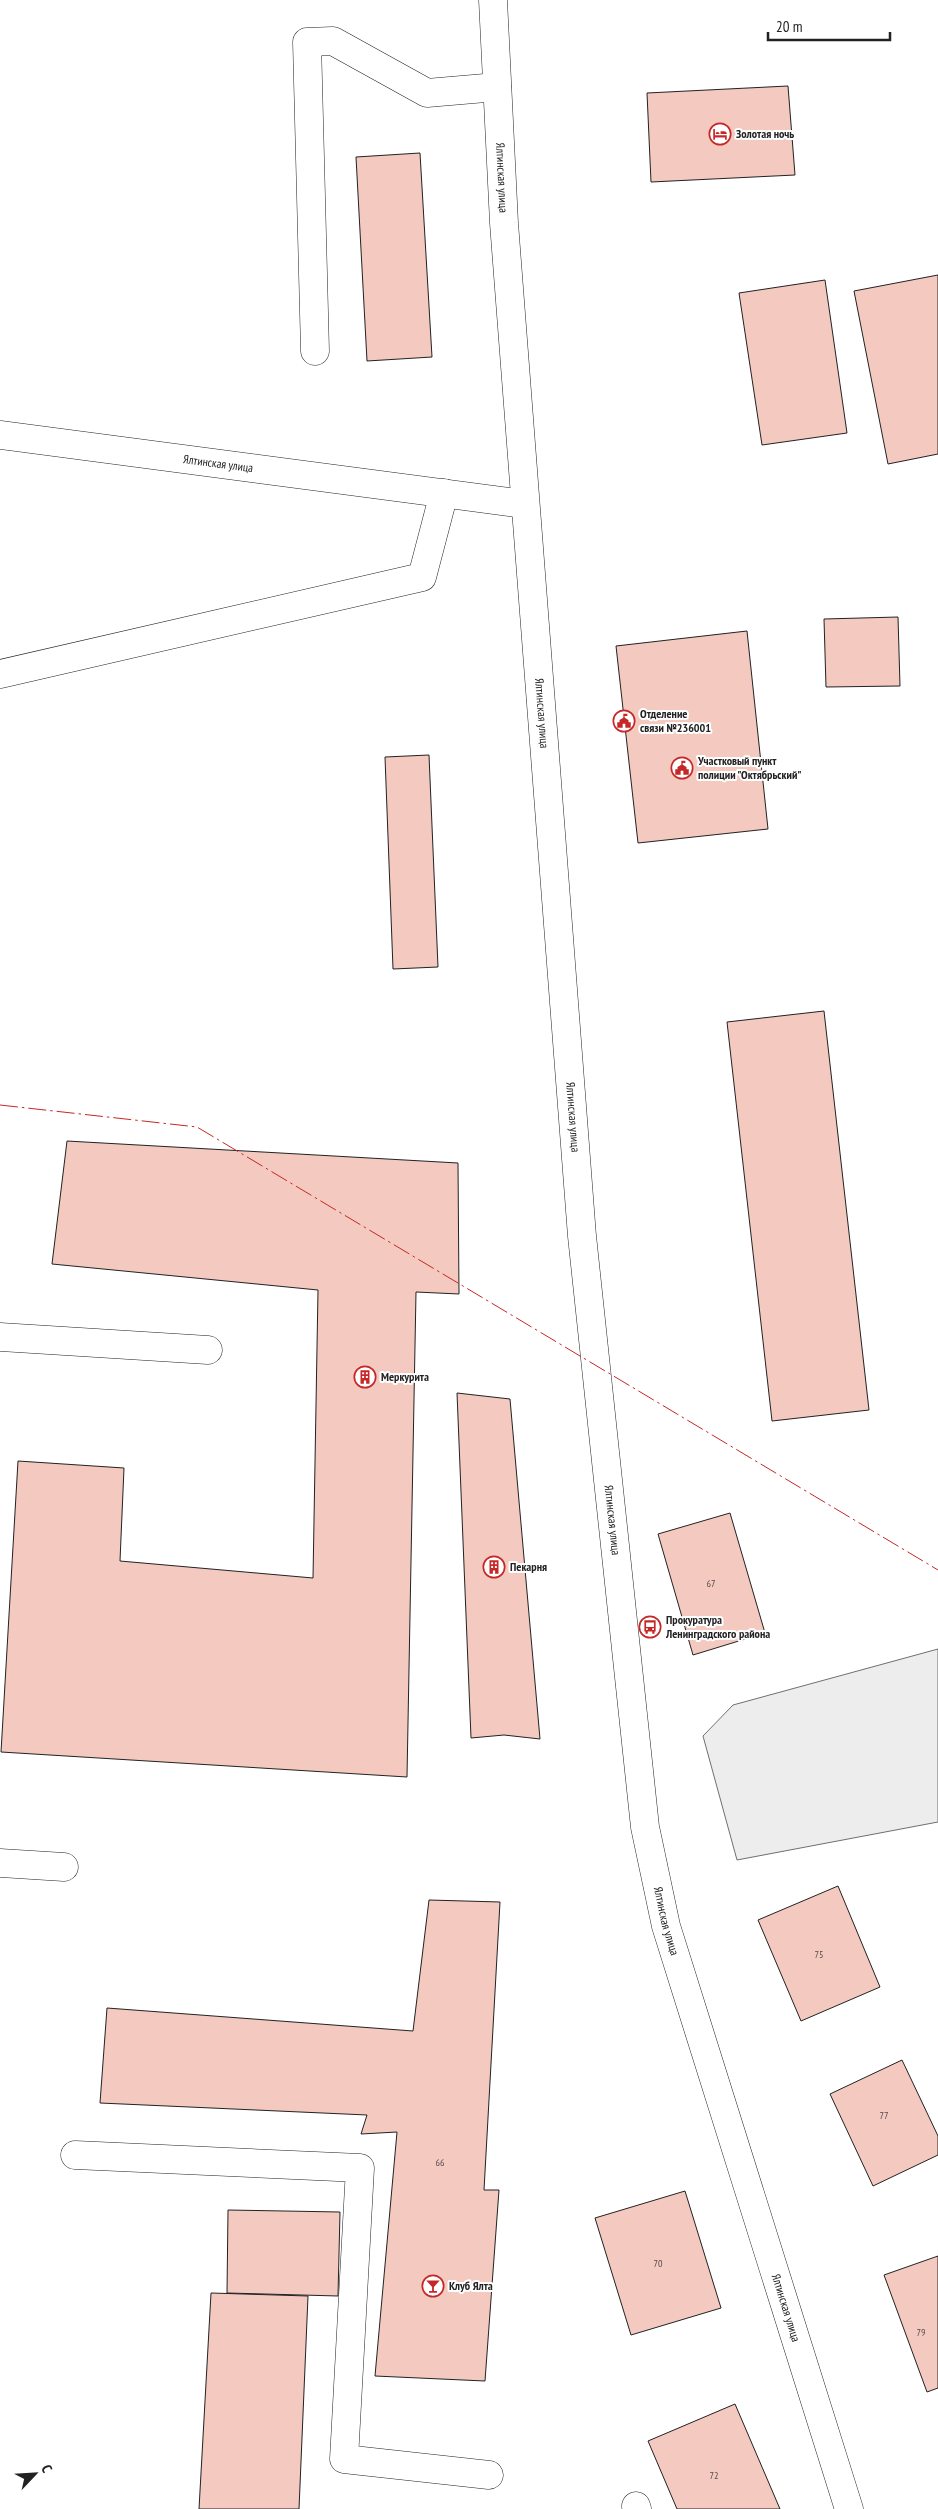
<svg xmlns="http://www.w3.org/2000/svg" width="938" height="2509" font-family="'PT Sans Narrow',sans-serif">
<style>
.parking{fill:#ededed;stroke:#6f6f6f}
.building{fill:#f3c9c0;stroke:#222}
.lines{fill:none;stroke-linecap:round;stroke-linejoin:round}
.minor-casing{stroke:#222;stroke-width:29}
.minor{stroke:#fff;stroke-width:28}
.power{stroke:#c62828;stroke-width:1;stroke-dasharray:18 4 2.5 4;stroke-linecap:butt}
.labels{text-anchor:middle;stroke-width:4;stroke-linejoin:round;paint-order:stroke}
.number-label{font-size:10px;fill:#564c4a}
.poi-label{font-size:12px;font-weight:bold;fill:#222;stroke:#fff;text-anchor:start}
.street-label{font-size:12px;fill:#222;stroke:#fff}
</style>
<rect width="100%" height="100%" fill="#fff"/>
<path class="parking" d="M938,1649v173l-201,38 -34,-124 30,-31z"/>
<path class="building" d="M788,86l7,89 -144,7 -4,-89z
M420,153l12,204 -65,4 -11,-204z
M938,275v179l-50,10 -34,-173z
M825,280l22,153 -85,12 -23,-152z
M898,617l2,69 -74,1 -2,-68z
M747,631l21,198 -130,14 -22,-197z
M429,755l9,212 -45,2 -8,-212z
M824,1011l45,399 -97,11 -45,-399z
M67,1141l391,22 1,131 -43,-2 -9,485 -406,-25 17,-291 106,7 -4,93 193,17 5,-288 -266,-26z
M457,1393l53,6 30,340 -36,-4 -33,3z
M730,1513l35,120 -72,22 -35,-121z
M838,1886l42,101 -79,34 -43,-101z
M429,1900l71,2 -16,288h15l-14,191 -110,-5 22,-244 -36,2 6,-19 -267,-12 7,-95 306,23z
M902,2060l36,76v19l-65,31 -43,-92z
M685,2191l36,117 -90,27 -36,-117z
M228,2210l112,2 -2,84 -111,-3z
M938,2256v132l-11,4 -43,-117z
M211,2293l97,3 -9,213h-100z
M735,2404l45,105h-103l-29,-68z"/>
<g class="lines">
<g class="minor-casing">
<g id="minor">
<path id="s1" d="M493,0l11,223 78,1013 63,591 21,99 183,583"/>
<path d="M315,351l-8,-309 26,-1 94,52 70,-6"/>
<path id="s2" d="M0,435l525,69"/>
<path d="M0,674l422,-97 22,-84"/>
<path d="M0,1337l208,13"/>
<path d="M0,1863l64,4"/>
<path d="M75,2155l285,13 -16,291 145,16"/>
<path d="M636,2506l1,3"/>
</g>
</g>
<use href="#minor" class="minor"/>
<path class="power" d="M0,1105l197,22 741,443"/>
</g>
<defs>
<g id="hotel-ring" transform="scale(1.125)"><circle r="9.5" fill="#fff" stroke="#c62828" stroke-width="1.5"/><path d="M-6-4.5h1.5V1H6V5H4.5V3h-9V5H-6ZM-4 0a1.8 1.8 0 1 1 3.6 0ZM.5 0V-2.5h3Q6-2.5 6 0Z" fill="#c62828"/></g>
<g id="civic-ring" transform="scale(1.125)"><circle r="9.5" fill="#fff" stroke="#c62828" stroke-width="1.5"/><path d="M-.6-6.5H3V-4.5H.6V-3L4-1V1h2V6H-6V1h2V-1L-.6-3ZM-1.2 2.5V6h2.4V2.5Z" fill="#c62828"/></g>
<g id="building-ring" transform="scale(1.125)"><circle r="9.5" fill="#fff" stroke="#c62828" stroke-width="1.5"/><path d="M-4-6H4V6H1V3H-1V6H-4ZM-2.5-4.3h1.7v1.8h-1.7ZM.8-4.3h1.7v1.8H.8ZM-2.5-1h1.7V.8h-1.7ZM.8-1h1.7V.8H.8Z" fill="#c62828"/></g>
<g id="bus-ring" transform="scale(1.125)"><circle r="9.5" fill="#fff" stroke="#c62828" stroke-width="1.5"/><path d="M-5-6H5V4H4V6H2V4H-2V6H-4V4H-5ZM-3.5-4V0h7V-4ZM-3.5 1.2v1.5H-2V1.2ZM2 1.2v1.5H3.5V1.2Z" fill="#c62828"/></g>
<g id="bar-ring" transform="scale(1.125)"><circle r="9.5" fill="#fff" stroke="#c62828" stroke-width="1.5"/><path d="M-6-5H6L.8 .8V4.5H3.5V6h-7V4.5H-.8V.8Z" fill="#c62828"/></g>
</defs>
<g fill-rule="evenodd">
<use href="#hotel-ring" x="720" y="134"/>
<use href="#civic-ring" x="624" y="721"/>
<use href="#civic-ring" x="682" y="768"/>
<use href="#building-ring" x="365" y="1377"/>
<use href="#building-ring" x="494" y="1567"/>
<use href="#bus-ring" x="650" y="1627"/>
<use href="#bar-ring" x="433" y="2286"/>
</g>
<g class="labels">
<g class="number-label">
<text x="711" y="1587">67</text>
<text x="819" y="1958">75</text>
<text x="884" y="2119">77</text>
<text x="440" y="2166">66</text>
<text x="658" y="2267">70</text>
<text x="921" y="2336">79</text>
<text x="714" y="2479">72</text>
</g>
<g class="poi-label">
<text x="736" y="138">Золотая ночь</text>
<text x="640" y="718">Отделение<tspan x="640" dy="14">связи №236001</tspan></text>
<text x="698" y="765">Участковый пункт<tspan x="698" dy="14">полиции "Октябрьский"</tspan></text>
<text x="381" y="1381">Меркурита</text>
<text x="510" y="1571">Пекарня</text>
<text x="666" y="1624">Прокуратура<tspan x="666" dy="14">Ленинградского района</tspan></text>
<text x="449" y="2290">Клуб Ялта</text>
</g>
<g class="street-label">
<text dy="4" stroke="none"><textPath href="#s1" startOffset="178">Ялтинская улица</textPath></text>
<text dy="4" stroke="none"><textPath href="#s2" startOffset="220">Ялтинская улица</textPath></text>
<text dy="4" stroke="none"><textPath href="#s1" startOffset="715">Ялтинская улица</textPath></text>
<text dy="4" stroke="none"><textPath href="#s1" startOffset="1120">Ялтинская улица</textPath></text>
<text dy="4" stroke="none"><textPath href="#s1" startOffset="1525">Ялтинская улица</textPath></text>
<text dy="4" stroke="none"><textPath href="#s1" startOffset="1930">Ялтинская улица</textPath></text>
<text dy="4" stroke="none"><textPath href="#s1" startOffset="2335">Ялтинская улица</textPath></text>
</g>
</g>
<g transform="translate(35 2474) rotate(65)" stroke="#ffffff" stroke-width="4" paint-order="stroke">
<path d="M0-4L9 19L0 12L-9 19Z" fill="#222222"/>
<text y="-8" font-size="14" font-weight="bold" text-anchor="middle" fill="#222222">С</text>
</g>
<path d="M768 32v8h122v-8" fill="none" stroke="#222222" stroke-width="2.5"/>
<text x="776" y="32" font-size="15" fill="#222222" stroke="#ffffff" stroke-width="4" paint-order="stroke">20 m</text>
</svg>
